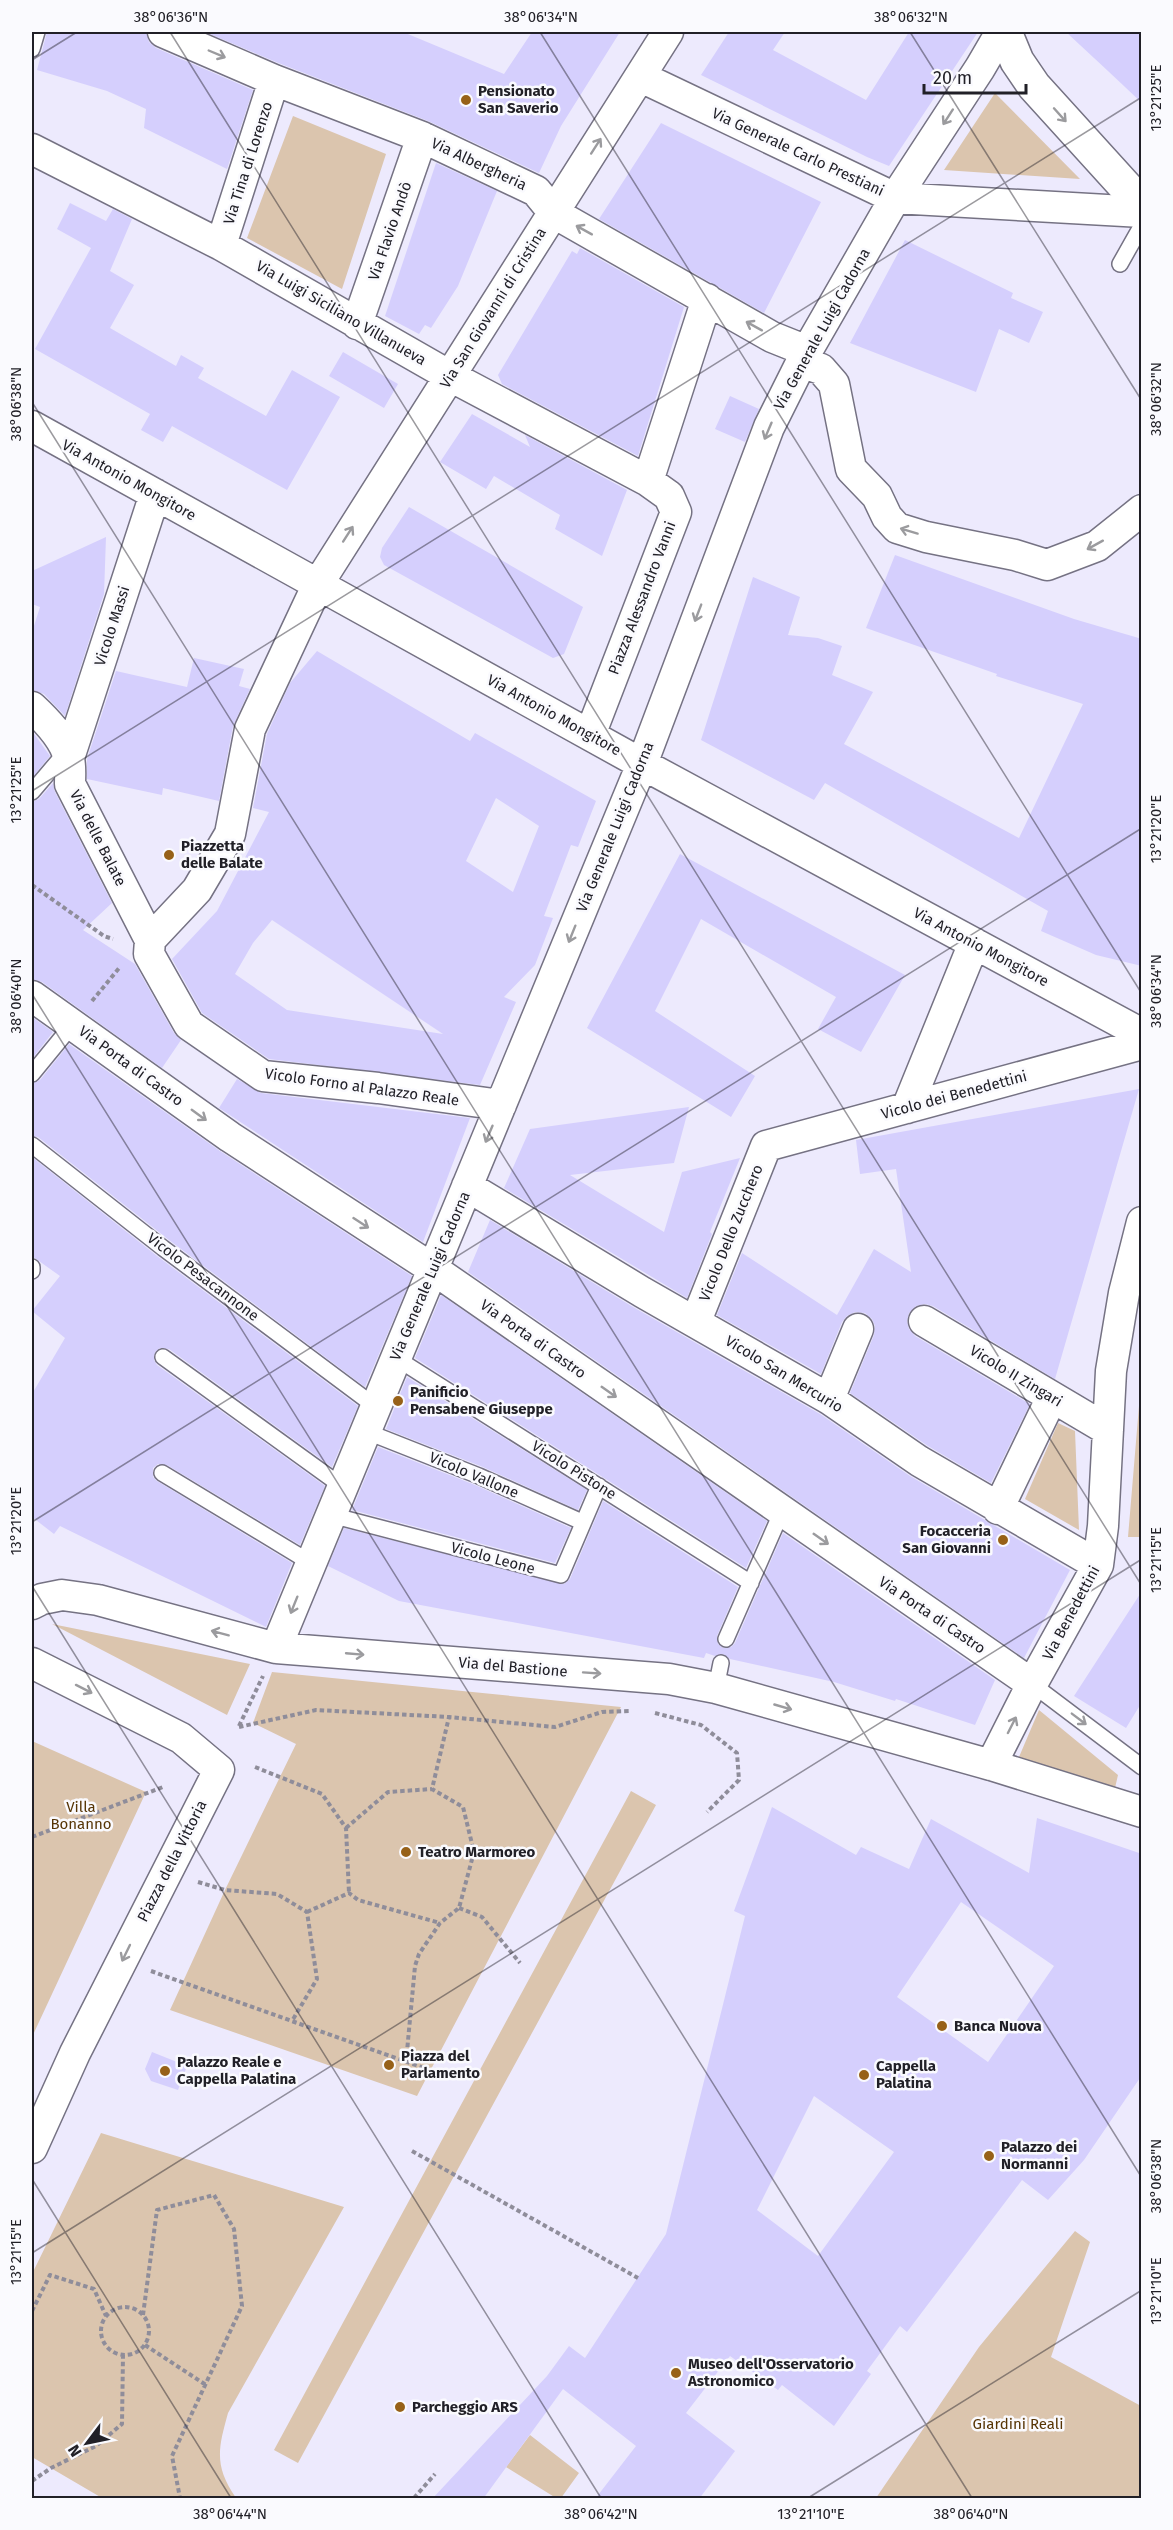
<svg xmlns="http://www.w3.org/2000/svg" width="1173" height="2530" font-family="'Fira Sans',sans-serif">
<style>
.green{fill:#dbc5ae}
.building{fill:#d5cffd;fill-rule:evenodd}
.lines{fill:none;stroke-linecap:round;stroke-linejoin:round}
.lane-casing{stroke:#757283;stroke-width:18}
.street-casing{stroke:#757283;stroke-width:33}
.secondary-casing{stroke:#757283;stroke-width:36}
.path{stroke:#8f8d9a;stroke-width:4;stroke-dasharray:4.5 3;stroke-linecap:butt}
.lane{stroke:#fff;stroke-width:15}
.street{stroke:#fff;stroke-width:30}
.secondary{stroke:#fff;stroke-width:33}
.oneway{stroke:#9b9b9e}
.ticks{fill:none;stroke:#212027;stroke-width:1.5;stroke-opacity:0.45}
.poi-dot{fill:#976118;stroke:#fafafe;stroke-width:2}
.labels{text-anchor:middle;stroke-width:5;stroke-linejoin:round;paint-order:stroke}
.poi-label{font-size:15px;font-weight:bold;fill:#212027;stroke:#fafafe;text-anchor:start}
.street-label{font-size:15px;fill:#212027;stroke:#fafafe}
.park-label{font-size:15px;fill:#563404;stroke:#fafafe}
.neatline{fill:none;stroke:#212027;stroke-width:2}
.ticks-label{font-size:15px;text-anchor:middle;fill:#212027}
</style>
<rect width="100%" height="100%" fill="#edeafd"/>
<path class="green" d="M995,93l85,86 -136,-9z
M293,116l93,38 -44,135 -95,-51z
M1141,1376v161h-13l13,-155z
M1058,1423l17,8 4,99 -54,-31z
M52,1624l198,40 -23,51z
M272,1672l349,35 -204,389 -247,-86 55,-120 71,-146 -43,-21z
M1039,1710l79,65 -3,13 -96,-31z
M32,1741l114,51 -114,245z
M631,1791l25,14 -358,658 -24,-13z
M101,2133l243,74 -116,206c-10,36 -14,53 8,85h-134l-70,-41v-183z
M1075,2231l15,11 -39,115 90,49v92h-265l103,-151z
M530,2435l49,38 -18,25h-5l-50,-31z"/>
<path class="building" d="M47,32h99l3,10 7,6 97,42 -26,79 -83,-41 2,-19 -39,-18 -70,-21z
M205,32h198l101,42 28,-42h88l-59,94 -22,47 -111,-52 -147,-57z
M729,32h56l-12,18 93,50 43,-68h69l-89,134 -22,-9 -166,-82z
M1066,32h76v71l-34,-32z
M661,123l160,79 -57,111 -165,-94z
M436,163l61,28 -39,95 -27,42 -6,-3 -6,9 -34,-18z
M70,203l36,18 7,-12 19,10 -22,52 24,14 -24,43 66,38 5,-11 23,13 -6,10 68,38 26,-46 48,27 -53,93 -115,-64 -9,16 -22,-12 9,-16 -115,-65 56,-101 -34,-19z
M905,240l108,53 -2,5 32,14 -14,31 -30,-14 -23,63 -126,-49z
M580,248l104,59 -46,149 -136,-72 -4,-9 74,-124 5,3z
M343,352l55,32 -14,24 -55,-32z
M730,396l29,13 -14,33 -30,-13z
M472,414l58,33 -5,-12 102,55 -25,66 -47,-27 5,-14 -66,-39 -8,13 -46,-27z
M409,507l174,100 -19,47 -11,4 -169,-93 -4,-8 2,-9z
M106,537l-2,57 -39,122 -21,-22 -12,-4v-58l8,-25 -8,-3v-33z
M895,555l179,64 68,20v327l-46,-11 -55,-24 7,-20 -223,-128 -11,17 -113,-60 52,-163 47,20 -12,38 30,3 24,8 -10,29 41,17 -29,52 175,94 64,-134 -87,-28 1,-2 -131,-46z
M317,651l153,90 5,-8 121,68 -18,46 -7,-2 -27,71 9,2 -18,47 -31,32 12,5 -36,83 -211,-26 -67,-46 -30,-54 45,-48 52,-99 -16,-4 14,-74 23,-51zM496,798l43,28 -26,66 -47,-31zM272,920l171,114 -156,-24 -52,-36 18,-31z
M194,658l50,11 -5,17 11,3 -17,37 -14,75 -56,-13 -1,7 -75,-16v-20l29,-88 71,16z
M32,731l18,25 -18,22z
M53,783l2,9 57,111 -29,27 52,34 39,69 7,7 -19,28 -120,-86 -10,-3v-177l7,-3z
M680,854l225,121 -44,77 -43,-23 18,-32 -135,-78 -46,92 100,65 -24,41 -144,-89z
M32,1017l21,15 -21,27z
M69,1044l151,107 192,125 -47,111 -196,-147 -131,-103 -6,-1v-52l8,-4z
M237,1079l24,14 209,25 -47,124 -204,-134z
M1139,1089l-84,290 -122,-73 -8,-2 -9,2 -7,7 -2,8 2,8 6,7 115,68 -39,79 -63,-37 -78,-53 24,-58 1,-9 -3,-7 -7,-6 -10,-1 -8,4 -5,6 -21,52 -104,-59 25,-62 95,62 37,-66 37,23 -15,-103 -36,5 -4,-34z
M689,1107l-15,56 -104,12 94,57 18,-60 58,-14 -30,74 2,2 -25,64 -183,-110 26,-59z
M32,1157l125,99 201,150 -26,61 -163,-118 -9,-1 -5,4 -1,8 3,5 168,121 -25,59 -133,-80 -9,-1 -5,4v9l4,4 135,82 -26,64 -206,-101 -6,8 -22,-17v-123l33,-56 -33,-27 28,-35 -28,-20z
M490,1220l143,87 187,107 90,62 160,94 -46,88 -556,-386z
M441,1295l326,226 -21,47 -331,-210z
M407,1377l180,113 -9,20 -95,-43 -97,-38z
M378,1447l97,38 96,43 -16,35 -203,-53z
M603,1501l135,86 -21,49 1,8 5,4 8,-1 4,-4 48,-110 212,147 -20,45 -79,-26 -1,2 -61,-19 -104,-23 -7,-5 -8,2 -9,-3 -2,5 -305,-57 -71,-35 16,-38 220,56 6,-5z
M1142,1591v111l-16,26 -52,-32z
M772,1807l84,48 5,-8 48,22 22,-50 98,54 8,-55 105,36v221l-58,85 -36,40 -26,-20 -115,152 -7,-6 -33,45 4,3 -37,52 -52,-41 -4,5 -48,-34 -44,57 49,38 -36,48h-104l41,-53 -73,-57 -80,110h-51l115,-123 22,-30 16,12 81,-124 79,-318 -11,-5zM961,1902l93,64 -66,96 -91,-65zM814,2096l80,56 -76,104 -61,-46z
M152,2052l35,14 -9,24 -27,-9 -6,-12z"/>
<g class="lines">
<g class="lane-casing">
<path id="lane" d="M32,49l5,-17
M1120,264l22,-39
M32,792l34,-40
M32,1074l41,-50
M32,1145l131,103 213,159
M32,1267v4
M163,1357l180,130
M396,1358l355,225
M365,1431l114,45 103,46
M162,1473l149,90
M331,1515l230,60 38,-89
M726,1639l56,-128
M1032,1684l110,83
M716,1688l5,-25"/>
</g>
<g class="street-casing">
<path id="street" d="M163,32l111,48 148,57 114,54 18,22 218,124 35,14
M641,77l254,121 247,14
M32,149l189,96 229,131 198,105
M221,245l53,-165
M357,324l65,-187
M801,362l20,7 13,15 17,85 26,27 10,21 10,11 29,9 89,18 32,10 50,-19 45,-36
M32,426l610,338 500,270
M32,707c14,13 33,32 37,52 2,8 1,17 1,25l80,156
M590,735l86,-223 -7,-16 -21,-15 59,-182
M69,758l86,-264
M150,940l47,-50 33,-56 20,-105 68,-145 350,-552
M150,940l-1,14 40,71 74,51 115,12 123,17
M32,996l198,141 203,132 599,415
M907,1108l67,-165
M467,1186l175,106 187,107 90,62 179,104
M696,1321l70,-175 376,-102
M924,1321l184,109
M829,1399l29,-70
M998,1509l54,-112
M32,1604l10,-5 20,-4 36,5 178,48 393,31 47,9 275,77 151,47
M276,1648l366,-884 127,-337 38,-76 88,-153 85,-130 21,-36
M32,1663l149,75 38,32 -144,283 -43,95
M991,1765l41,-81 66,-119 5,-39 8,-155 13,-78 18,-71"/>
</g>
<g class="secondary-casing">
<path id="secondary" d="M1005,32l12,29 17,25 108,119"/>
</g>
<path class="path" d="M32,885l72,51 9,3
M92,1001l28,-34
M655,1713l46,12 36,28 2,27 -32,32
M239,1726l24,-50
M239,1727l77,-17 133,7 106,10 47,-15 28,-1
M255,1767l67,27 24,34 3,65
M346,1828l42,-36 44,-3
M32,1837l131,-50
M198,1882l27,8 52,4 30,18 10,67 -25,42
M459,1908l23,9 38,46
M307,1912l42,-19 9,7 82,23
M151,1971l301,107
M406,2062l9,-96 4,-12 21,-31 19,-15 15,-56 -11,-45 -31,-18 17,-72
M412,2151l226,127
M101 2331a24 24 0 1 1 48 0a24 24 0 1 1-48 0Z
M32,2311l18,-36 44,14 12,27
M143,2315l14,-105 57,-15 20,34 8,77 -70,150 8,42
M145,2345l61,40
M32,2481l19,-13 45,-22 26,-22 1,-69
M414,2498l21,-24"/>
<use href="#lane" class="lane"/>
<use href="#street" class="street"/>
<use href="#secondary" class="secondary"/>
</g>
<defs><path id="oneway-shaft" d="M-6 0H5M1.5-3L5.5 0L1.5 3" fill="none" stroke-width="1.6" stroke-linecap="round" stroke-linejoin="round" transform="scale(1.5)"/></defs>
<g class="oneway">
<use href="#oneway-shaft" transform="translate(217 54) rotate(23)"/>
<use href="#oneway-shaft" transform="translate(1060 115) rotate(48)"/>
<use href="#oneway-shaft" transform="translate(948 117) rotate(123)"/>
<use href="#oneway-shaft" transform="translate(596 146) rotate(-57)"/>
<use href="#oneway-shaft" transform="translate(584 230) rotate(-151)"/>
<use href="#oneway-shaft" transform="translate(754 326) rotate(-151)"/>
<use href="#oneway-shaft" transform="translate(768 431) rotate(113)"/>
<use href="#oneway-shaft" transform="translate(909 531) rotate(-163)"/>
<use href="#oneway-shaft" transform="translate(348 534) rotate(-57)"/>
<use href="#oneway-shaft" transform="translate(1095 545) rotate(151)"/>
<use href="#oneway-shaft" transform="translate(698 613) rotate(111)"/>
<use href="#oneway-shaft" transform="translate(572 934) rotate(112)"/>
<use href="#oneway-shaft" transform="translate(199 1115) rotate(36)"/>
<use href="#oneway-shaft" transform="translate(489 1134) rotate(113)"/>
<use href="#oneway-shaft" transform="translate(361 1223) rotate(33)"/>
<use href="#oneway-shaft" transform="translate(609 1392) rotate(35)"/>
<use href="#oneway-shaft" transform="translate(821 1539) rotate(35)"/>
<use href="#oneway-shaft" transform="translate(294 1605) rotate(112)"/>
<use href="#oneway-shaft" transform="translate(220 1633) rotate(-165)"/>
<use href="#oneway-shaft" transform="translate(355 1654) rotate(5)"/>
<use href="#oneway-shaft" transform="translate(592 1673) rotate(4)"/>
<use href="#oneway-shaft" transform="translate(84 1689) rotate(27)"/>
<use href="#oneway-shaft" transform="translate(783 1707) rotate(16)"/>
<use href="#oneway-shaft" transform="translate(1079 1719) rotate(37)"/>
<use href="#oneway-shaft" transform="translate(1012 1725) rotate(-63)"/>
<use href="#oneway-shaft" transform="translate(126 1953) rotate(116)"/>
</g>
<path class="ticks" d="M170,32l972,1554M540,32l602,962M910,32l232,369M32,60l45,-28M32,402l1110,1776M32,791l1110,-694M32,994l940,1504M32,1522l1110,-694M32,1586l569,912M32,2179l199,319M32,2253l1110,-694M808,2498l334,-208"/>
<g class="poi-dot">
<circle cx="466" cy="100" r="6"/>
<circle cx="169" cy="855" r="6"/>
<circle cx="398" cy="1401" r="6"/>
<circle cx="1003" cy="1540" r="6"/>
<circle cx="406" cy="1852" r="6"/>
<circle cx="942" cy="2026" r="6"/>
<circle cx="389" cy="2065" r="6"/>
<circle cx="165" cy="2071" r="6"/>
<circle cx="864" cy="2075" r="6"/>
<circle cx="989" cy="2156" r="6"/>
<circle cx="676" cy="2373" r="6"/>
<circle cx="400" cy="2407" r="6"/>
</g>
<g class="labels">
<g class="poi-label">
<text x="478" y="96">Pensionato<tspan x="478" dy="17">San Saverio</tspan></text>
<text x="181" y="851">Piazzetta<tspan x="181" dy="17">delle Balate</tspan></text>
<text x="410" y="1397">Panificio<tspan x="410" dy="17">Pensabene Giuseppe</tspan></text>
<text x="991" y="1536" text-anchor="end">Focacceria<tspan x="991" dy="17">San Giovanni</tspan></text>
<text x="418" y="1857">Teatro Marmoreo</text>
<text x="954" y="2031">Banca Nuova</text>
<text x="401" y="2061">Piazza del<tspan x="401" dy="17">Parlamento</tspan></text>
<text x="177" y="2067">Palazzo Reale e<tspan x="177" dy="17">Cappella Palatina</tspan></text>
<text x="876" y="2071">Cappella<tspan x="876" dy="17">Palatina</tspan></text>
<text x="1001" y="2152">Palazzo dei<tspan x="1001" dy="17">Normanni</tspan></text>
<text x="688" y="2369">Museo dell'Osservatorio<tspan x="688" dy="17">Astronomico</tspan></text>
<text x="412" y="2412">Parcheggio ARS</text>
</g>
<g class="street-label">
<text transform="translate(798 152) rotate(25)" y="5">Via Generale Carlo Prestiani</text>
<text transform="translate(248 163) rotate(-72)" y="5">Via Tina di Lorenzo</text>
<text transform="translate(479 164) rotate(25)" y="5">Via Albergheria</text>
<text transform="translate(390 231) rotate(-71)" y="5">Via Flavio Andò</text>
<text transform="translate(493 308) rotate(-58)" y="5">Via San Giovanni di Cristina</text>
<text transform="translate(341 313) rotate(30)" y="5">Via Luigi Siciliano Villanueva</text>
<text transform="translate(822 329) rotate(-61)" y="5">Via Generale Luigi Cadorna</text>
<text transform="translate(129 480) rotate(29)" y="5">Via Antonio Mongitore</text>
<text transform="translate(642 598) rotate(-69)" y="5">Piazza Alessandro Vanni</text>
<text transform="translate(112 626) rotate(-72)" y="5">Vicolo Massi</text>
<text transform="translate(554 715) rotate(29)" y="5">Via Antonio Mongitore</text>
<text transform="translate(615 827) rotate(-68)" y="5">Via Generale Luigi Cadorna</text>
<text transform="translate(98 838) rotate(63)" y="5">Via delle Balate</text>
<text transform="translate(981 947) rotate(28)" y="5">Via Antonio Mongitore</text>
<text transform="translate(131 1066) rotate(36)" y="5">Via Porta di Castro</text>
<text transform="translate(362 1087) rotate(8)" y="5">Vicolo Forno al Palazzo Reale</text>
<text transform="translate(954 1095) rotate(-15)" y="5">Vicolo dei Benedettini</text>
<text transform="translate(731 1233) rotate(-68)" y="5">Vicolo Dello Zucchero</text>
<text transform="translate(430 1276) rotate(-67)" y="5">Via Generale Luigi Cadorna</text>
<text transform="translate(203 1277) rotate(37)" y="5">Vicolo Pesacannone</text>
<text transform="translate(533 1339) rotate(35)" y="5">Via Porta di Castro</text>
<text transform="translate(784 1374) rotate(31)" y="5">Vicolo San Mercurio</text>
<text transform="translate(1016 1376) rotate(31)" y="5">Vicolo II Zingari</text>
<text transform="translate(574 1470) rotate(32)" y="5">Vicolo Pistone</text>
<text transform="translate(474 1475) rotate(23)" y="5">Vicolo Vallone</text>
<text transform="translate(493 1558) rotate(15)" y="5">Vicolo Leone</text>
<text transform="translate(1071 1613) rotate(-62)" y="5">Via Benedettini</text>
<text transform="translate(932 1615) rotate(34)" y="5">Via Porta di Castro</text>
<text transform="translate(513 1667) rotate(5)" y="5">Via del Bastione</text>
<text transform="translate(172 1861) rotate(-63)" y="5">Piazza della Vittoria</text>
</g>
<g class="park-label">
<text x="81" y="1812">Villa<tspan x="81" dy="17">Bonanno</tspan></text>
<text x="1018" y="2429">Giardini Reali</text>
</g>
</g>
<rect width="1173" height="2530" fill="none" stroke="#fafafe" stroke-width="66"/>
<g transform="translate(87 2443) rotate(238)" stroke="#fafafe" stroke-width="4.5" paint-order="stroke">
<path d="M0-4.5L10 22L0 15L-10 22Z" fill="#212027"/>
<text y="-9" font-size="16" font-weight="bold" text-anchor="middle" fill="#212027">N</text>
</g>
<path d="M924 84v9h102v-9" fill="none" stroke="#212027" stroke-width="3"/>
<text x="933" y="84" font-size="18" fill="#212027" stroke="#fafafe" stroke-width="4.5" paint-order="stroke">20 m</text>
<rect x="33" y="33" width="1107" height="2464" class="neatline"/>
<g class="ticks-label">
<text x="171" y="22">38°06'36"N</text>
<text x="541" y="22">38°06'34"N</text>
<text x="911" y="22">38°06'32"N</text>
<text transform="translate(1156 98) rotate(-90)" y="5">13°21'25"E</text>
<text transform="translate(1156 399) rotate(-90)" y="5">38°06'32"N</text>
<text transform="translate(16 404) rotate(-90)" y="5">38°06'38"N</text>
<text transform="translate(16 790) rotate(-90)" y="5">13°21'25"E</text>
<text transform="translate(1156 829) rotate(-90)" y="5">13°21'20"E</text>
<text transform="translate(1156 991) rotate(-90)" y="5">38°06'34"N</text>
<text transform="translate(16 996) rotate(-90)" y="5">38°06'40"N</text>
<text transform="translate(16 1521) rotate(-90)" y="5">13°21'20"E</text>
<text transform="translate(1156 1560) rotate(-90)" y="5">13°21'15"E</text>
<text transform="translate(1156 2176) rotate(-90)" y="5">38°06'38"N</text>
<text transform="translate(16 2252) rotate(-90)" y="5">13°21'15"E</text>
<text transform="translate(1156 2291) rotate(-90)" y="5">13°21'10"E</text>
<text x="230" y="2519">38°06'44"N</text>
<text x="601" y="2519">38°06'42"N</text>
<text x="811" y="2519">13°21'10"E</text>
<text x="971" y="2519">38°06'40"N</text>
</g>
</svg>
